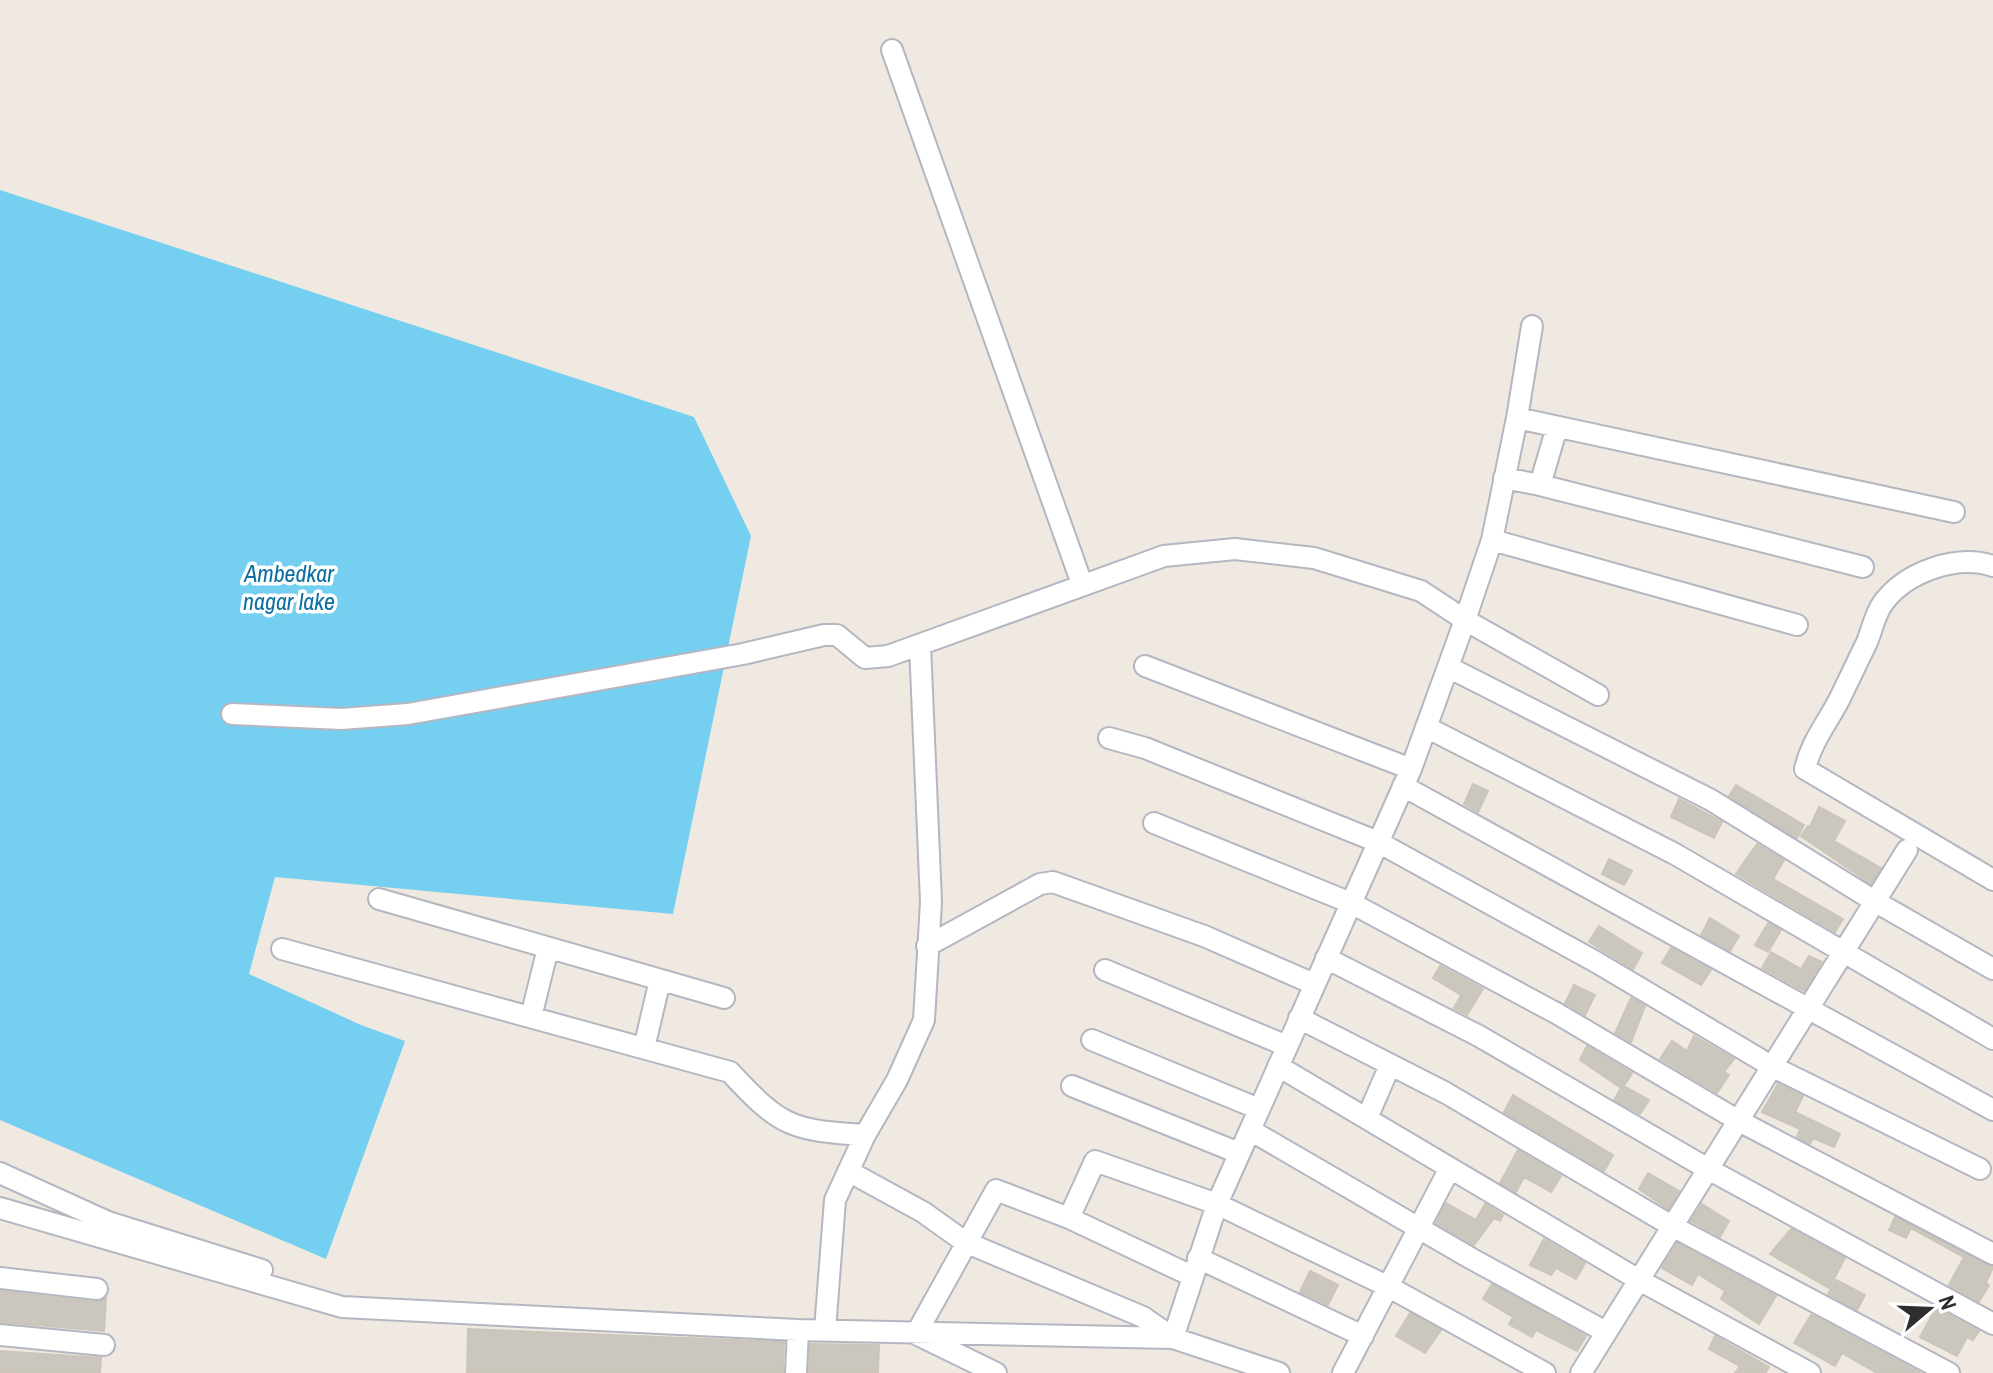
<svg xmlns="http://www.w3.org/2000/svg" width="1993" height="1373" font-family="'Archivo Narrow',sans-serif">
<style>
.water{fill:#75cff0}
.building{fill:#cbc7bf;stroke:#cbc5ba;stroke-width:2}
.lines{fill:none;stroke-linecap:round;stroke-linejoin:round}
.minor-casing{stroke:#b4b7c1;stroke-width:24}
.minor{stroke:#fff;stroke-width:20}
.labels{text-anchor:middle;stroke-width:7;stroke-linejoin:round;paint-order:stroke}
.water-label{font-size:24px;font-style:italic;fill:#0d6fa3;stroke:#fff}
</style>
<rect width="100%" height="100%" fill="#efe9e1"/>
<path class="water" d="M0,190l694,227 57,119 -78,378 -398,-37 -26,97 112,51 44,16 -79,218 -326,-139z"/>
<path class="building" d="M1473,784l15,7 -10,21 -14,-8z
M1736,785l68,40 -7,13 -68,-42z
M1679,799l43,23 -8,16 -43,-21z
M1819,807l26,14 -11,20 47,27 -10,16 -70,-48 7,-10 2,1z
M1757,844l27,16 -11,19 70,40 -8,13 -99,-58z
M1609,859l23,12 -8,14 -22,-11z
M1710,918l29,18 -9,15 -29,-16z
M1768,923l13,7 -13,22 -13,-7z
M1599,926l43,27 -9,16 -44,-27z
M1671,948l40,22 -10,15 -39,-22z
M1771,952l30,17 8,-13 13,6 -18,29 -42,-23z
M1440,966l43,23 -16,26 -13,-7 7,-13 -28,-17z
M1574,985l21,10 -10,20 -20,-12z
M1631,998l14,8 -14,36 -16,-9z
M1694,1036l40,23 -10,13 5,3 -12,18 -57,-34 12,-18 15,10z
M1587,1046l45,27 -8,13 25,14 -9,14 -26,-14 7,-12 -41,-28z
M1778,1084l25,12 -8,16 45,22 -6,13 -21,-9 -3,6 -13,-7 3,-8 -38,-17z
M1513,1095l100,60 -9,16 -100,-59z
M1518,1150l43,26 -10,16 -27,-15 -8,15 -16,-9z
M1648,1173l31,18 -11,18 -29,-20z
M1446,1203l30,17 9,-16 18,11 -3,6 -6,-3 -20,27 -38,-22z
M1702,1204l27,17 -9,16 -29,-16z
M1895,1217l98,50 -7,16 3,2 -10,17 -30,-17 15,-28 -53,-29 -5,10 -17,-8z
M1791,1229l54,29 -16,30 -59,-34z
M1544,1239l41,24 -9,16 -20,-11 -5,7 -21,-10z
M1677,1243l99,53 -17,28 -38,-25 4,-8 -27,-17 -6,11 -30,-17z
M1310,1271l28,14 -10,20 -28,-13z
M1836,1280l29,15 -8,15 -29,-16z
M1492,1284l94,52 -9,15 -41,-21 -4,7 -23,-13 4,-7 -30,-18z
M0,1291l96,11 10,-4 -2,33 -104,-9z
M1936,1308l43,23 -6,9 -6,-3 -10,19 -37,-19z
M1410,1313l31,17 -16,23 -29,-17z
M1811,1315h1l109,58h-44l-35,-20 -7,13 -41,-23z
M468,1329l316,13 -1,31h-316z
M1715,1336l54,31 -4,6h-30l5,-7 -31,-17z
M810,1344l69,1 -1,28h-69z
M0,1351l101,7 -1,15h-100z"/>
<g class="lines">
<g class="minor-casing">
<path id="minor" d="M892,50l190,534
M1517,418l437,94
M1504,478l36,7 17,-58
M1540,485l323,82
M1492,540l305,85
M1993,566c-37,-12 -87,6 -110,37 -8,11 -11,27 -16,39 -9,19 -18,37 -27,56 -12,24 -29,44 -35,71l188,111
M1145,666l266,103
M1448,667l263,133 165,102 117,67
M232,714l109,5 67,-5 335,-60 81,-19h13l28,23 23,-2 276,-100 71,-7 79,9 107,33 44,29 133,75
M1426,727l249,127 318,185
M1109,738l36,10 233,94 218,120 177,105 207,102
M1403,786l590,324
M1154,823l197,80 205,110 183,108 254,133
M379,899l345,99
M927,946l113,-62 13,-2 151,54 110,48
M282,949l448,123c51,55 60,58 135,63l-30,65 -10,130
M1326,958l153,78 229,133 285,155
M1105,970l182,76
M531,1017l17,-69
M1299,1018l147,75 226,133 277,147
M1092,1040l167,69
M644,1048l16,-68
M1278,1066l361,214 171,93
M1072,1086l167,67
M1367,1118l23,-53
M1250,1130l222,129 134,73
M865,1135l32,-55 27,-60 7,-118 -11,-257
M848,1171l75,41 42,30 178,75 30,21 44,-134 194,-435 54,-149 27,-80 25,-122 15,-92
M0,1173l108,49 154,48
M0,1208l342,99 456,23 375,8 106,35
M1069,1218l26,-57 122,43 172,83 156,86
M1198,1258l165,78
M0,1278l97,11
M0,1335l104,10
M796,1373l2,-43
M996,1373l-80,-39 80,-144 73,28 123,58
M1343,1373l107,-205
M1581,1373l326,-523"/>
</g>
<use href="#minor" class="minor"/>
</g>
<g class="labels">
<g class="water-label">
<text x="289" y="582">Ambedkar<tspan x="289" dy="28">nagar lake</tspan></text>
</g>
</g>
<g transform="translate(1929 1309) rotate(71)" stroke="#ffffff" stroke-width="6" paint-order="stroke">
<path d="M0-6L14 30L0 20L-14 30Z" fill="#2e2e2e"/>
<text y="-12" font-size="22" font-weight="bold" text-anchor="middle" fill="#2e2e2e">N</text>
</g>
</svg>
